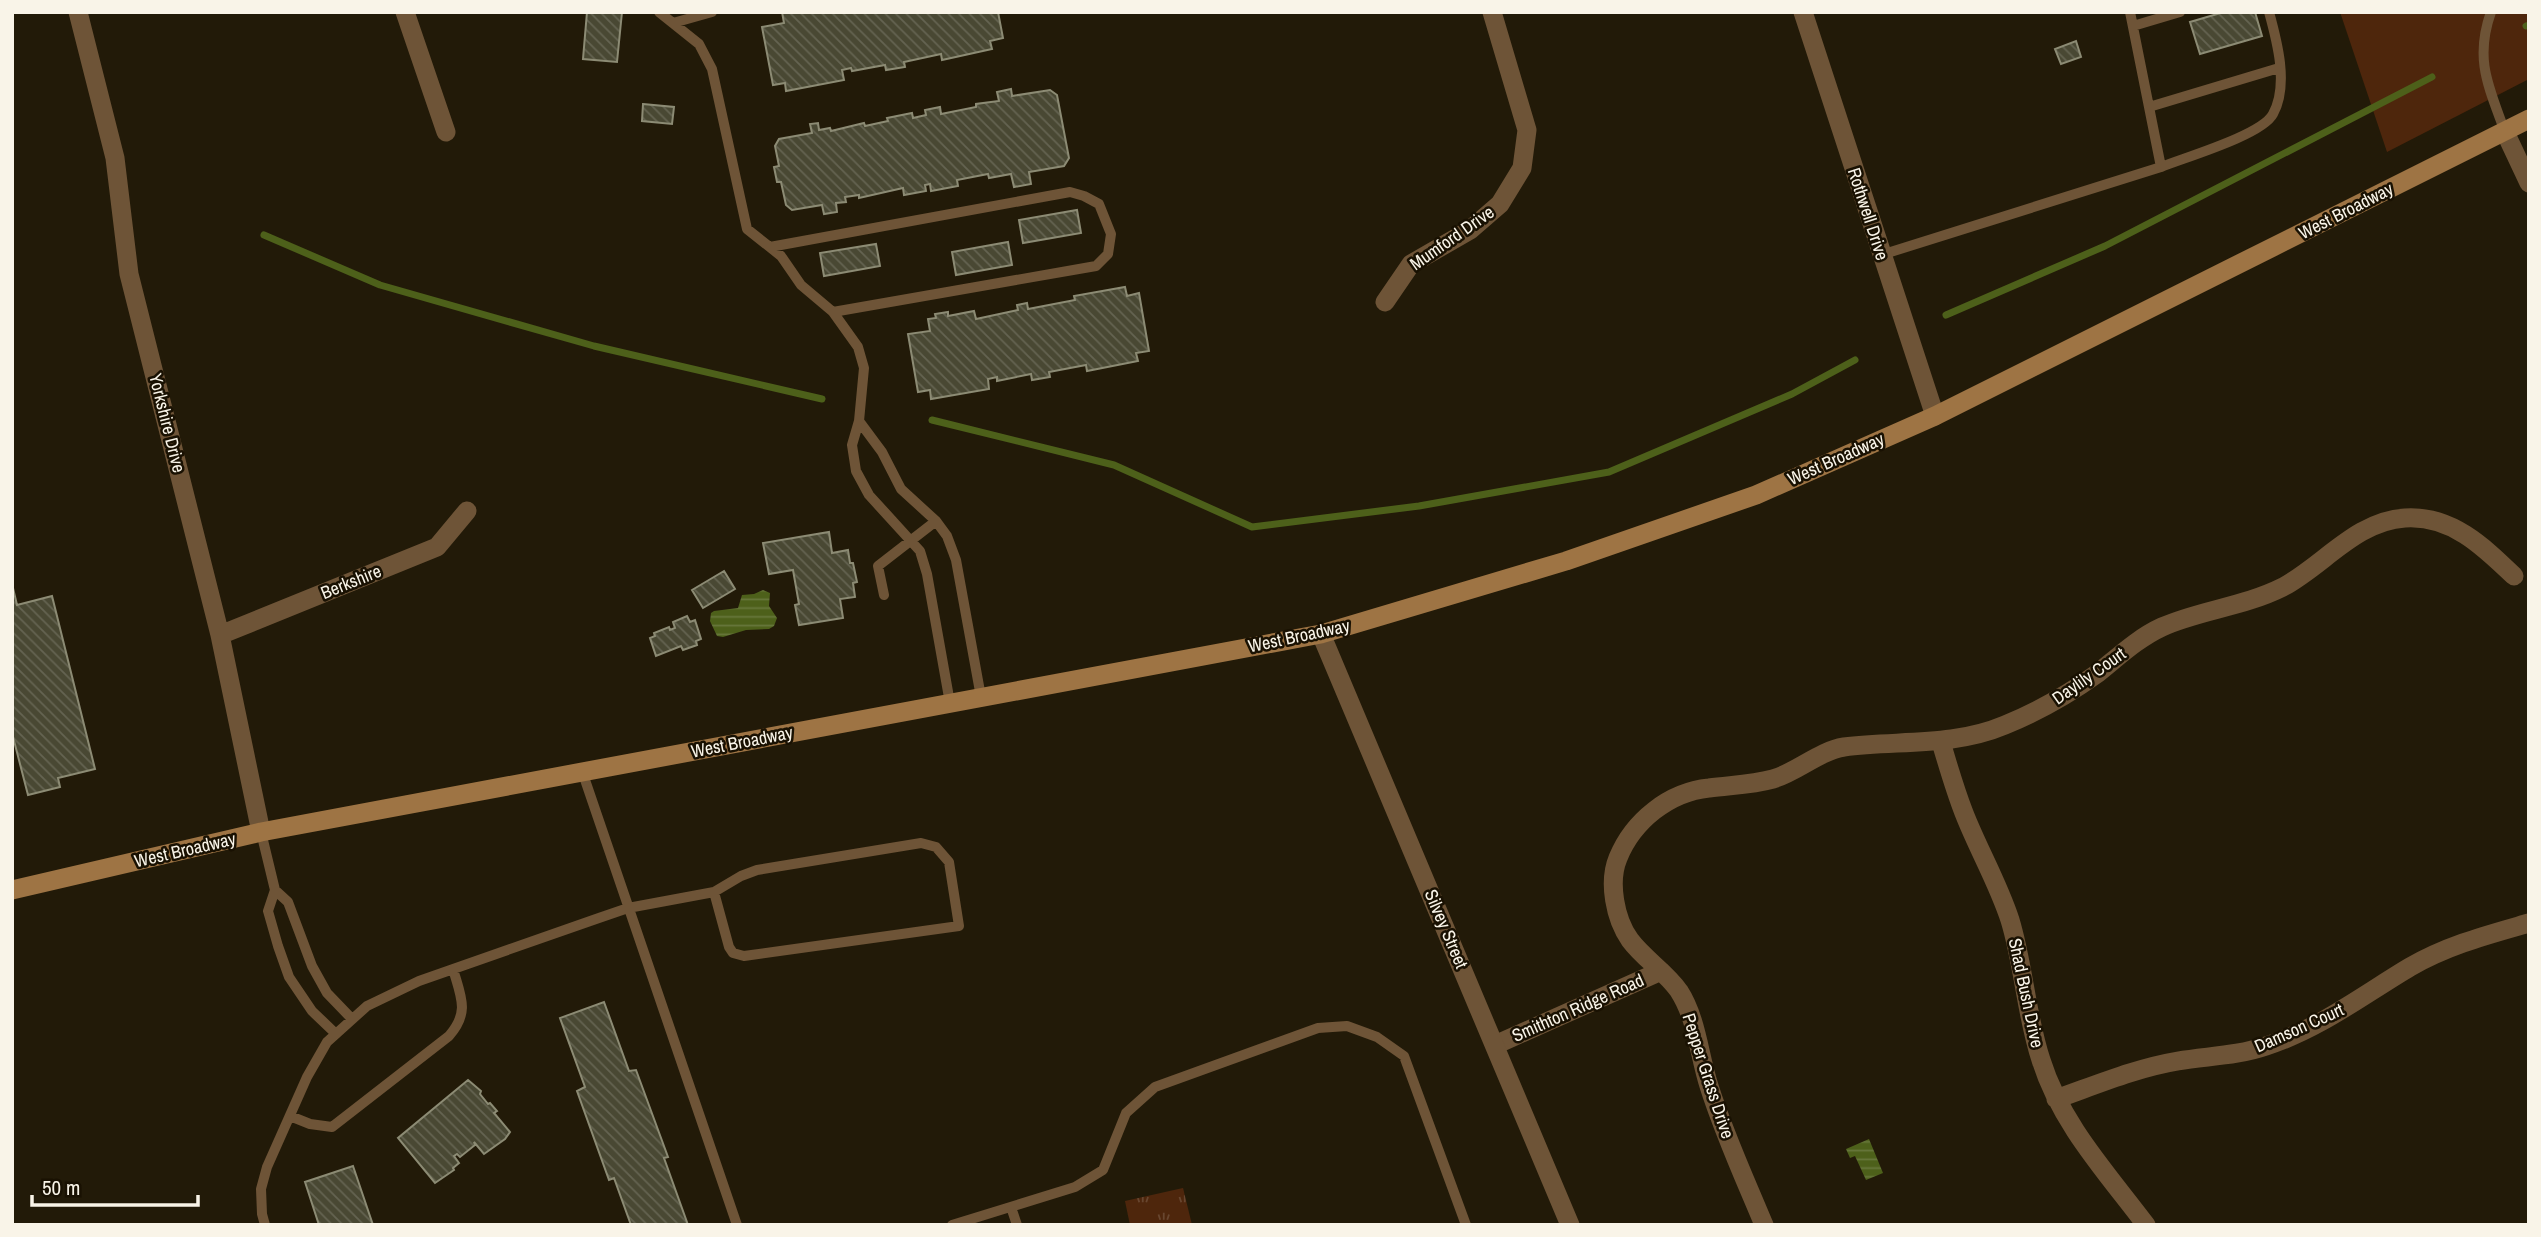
<svg xmlns="http://www.w3.org/2000/svg" width="2541" height="1237" font-family="'Archivo Narrow',sans-serif">
<style>
.park{fill:url(#park-tufts)}
.pitch{fill:#4e260c}
.water{fill:url(#water-rules)}
.lines{fill:none;stroke-linecap:round;stroke-linejoin:round}
.stream{stroke:#4d601a;stroke-width:7}
.building{fill:url(#building-back-hatch);stroke:#8c8b74;stroke-width:2}
.service{stroke:#6e5437;stroke-width:10}
.minor{stroke:#6e5437;stroke-width:19}
.tertiary{stroke:#6e5437;stroke-width:19}
.secondary{stroke:#9e7444;stroke-width:19}
.labels{text-anchor:middle;stroke-width:5;stroke-linejoin:round;paint-order:stroke}
.street-label{font-size:18px;fill:#f9f4e8;stroke:#191102}
</style>
<defs>
<pattern id="park-tufts" width="24" height="20" patternUnits="userSpaceOnUse" patternTransform="scale(1.75)"><rect width="24" height="20" fill="#4e260c"/><path d="M3 7l-1-3M5 7V3M7 7l1-3M15 17l-1-3M17 17v-4M19 17l1-3" fill="none" stroke="#68462f"/></pattern>
<pattern id="water-rules" width="6" height="5" patternUnits="userSpaceOnUse" patternTransform="scale(1.75)"><rect width="6" height="5" fill="#4d601a"/><path d="M0 2.5h6" fill="none" stroke="#67773b"/></pattern>
<pattern id="building-back-hatch" width="6" height="6" patternUnits="userSpaceOnUse" patternTransform="scale(1.75)"><rect width="6" height="6" fill="#494833"/><path d="M-1 5l2 2M0 0l6 6M5-1l2 2" fill="none" stroke="#646351"/></pattern>
</defs>
<rect width="100%" height="100%" fill="#221a08"/>
<path class="park" d="M1183,1188l9,37h-62l-5,-24z"/>
<path class="pitch" d="M2340,12h189v67l-142,73z"/>
<path class="water" d="M763,590l7,3 -1,13 8,12 -3,8 -5,3 -23,1 -23,7 -6,-1 -7,-15 1,-8 3,-2 24,-3 4,-13 12,-1z
M1869,1139l14,34 -17,7 -11,-24 -5,2 -4,-9z"/>
<g class="lines">
<path class="stream" d="M2526,26l3,-1
M264,235l116,50 214,61 228,53
M1946,315l159,-69 327,-169
M932,420l182,45 138,62 167,-21 190,-34 183,-78 63,-34"/>
</g>
<path class="building" d="M587,12h35l-5,50 -34,-3z
M782,12h216l5,26 -13,3 2,8 -50,11 -1,-6 -37,8 1,5 -19,3 -1,-5 -33,6 -1,-3 -9,2 2,10 -58,11 -1,-8 -12,2 -11,-58 22,-4z
M2224,12h31l7,24 -62,18 -10,-32z
M2076,41l5,16 -20,7 -6,-15z
M1011,89l1,7 38,-6 7,5 12,63 -5,8 -35,6 2,12 -17,3 -3,-13 -22,4 -1,-4 -31,6 1,6 -27,5 -1,-7 -5,1 1,6 -22,4 -1,-7 -44,10v-3l-14,2 1,5 -10,1 1,9 -13,2 -2,-9 -30,5 -6,-5 -5,-23h-4l-3,-15 5,-1 -4,-20 4,-7 33,-6 -2,-9 8,-1 1,7 11,-2 1,3 33,-8 1,3 23,-5 -1,-3 25,-5 1,5 13,-3 -1,-5 15,-3 1,7 35,-7v-3l23,-3 -2,-9z
M643,104l31,3 -2,17 -30,-3z
M1077,210l4,23 -58,10 -4,-23z
M1008,242l4,23 -56,10 -4,-23z
M876,244l4,22 -56,10 -4,-23z
M1125,287l2,9 12,-3 10,58 -13,2 2,8 -51,10 -1,-6 -37,7 1,5 -18,3 -1,-6 -34,7v-4l-9,2 1,10 -58,10 -1,-9 -12,2 -10,-58 22,-3 -2,-12 8,-1 -1,-4 13,-2v4l26,-5 2,8 42,-9 -1,-5 10,-2 1,6 47,-9 -1,-4z
M829,532l3,21 16,-3 2,13h3l4,19 -4,1 2,14 -15,2 3,19 -44,7 -4,-20 4,-1 -6,-34 -24,4 -6,-31z
M724,571l11,18 -32,19 -11,-18z
M13,588l4,17 35,-9 43,173 -37,9 2,9 -32,8 -16,-62z
M687,616l3,6 5,-2 6,19 -5,2 1,4 -14,5 -2,-4 -25,10 -6,-18 5,-2 -1,-3 15,-6 1,3 5,-2 -2,-6z
M604,1002l25,69 7,-1 32,87 -4,1 24,67h-57l-17,-47 -5,2 -32,-89 8,-4 -25,-69z
M468,1080l13,11 -1,3 8,10 2,-1 7,8 -3,2 16,19 -5,7 -21,15 -10,-12 1,3 -15,12 -3,-3 -3,2 5,7 -6,5 1,2 -19,13 -37,-45z
M353,1166l20,59h-54l-14,-43z"/>
<g class="lines">
<path class="service" d="M659,12l40,32 13,25 35,160 34,27 20,29 32,27 25,35 6,21 -5,53 -7,24 4,26 13,24 51,56 7,23 23,129
M2491,12c-17,48 -2,75 14,120
M673,23l39,-11
M2133,26l47,-14
M2149,107l130,-39
M2161,167c25,-10 101,-32 112,-53 16,-29 4,-73 -4,-102
M770,247l300,-55 14,4 15,8 12,30 -3,20 -12,12 -263,46
M1881,255l280,-88 -31,-155
M859,421l23,31 19,37 35,32 11,15 9,24 25,137
M884,595l-6,-29 58,-45
M582,771l155,454
M261,832l14,58 -7,21 10,35 11,31 23,34 24,23
M275,890l13,12 24,64 15,27 25,26
M290,1116l20,8 22,3 117,-91c21,-24 12,-39 4,-67
M1011,1207l6,18
M265,1225l-3,-11 -1,-25 6,-22 40,-90 20,-35 40,-36 52,-25 177,-62 32,-11 86,-16 27,-16 16,-6 164,-27 15,4 13,15 10,64 -215,30 -11,-3 -4,-6 -15,-55
M952,1225l123,-38 28,-17 23,-57 29,-26 163,-59 29,-2 30,11 27,19 62,169"/>
<path class="minor" d="M78,12l37,146 14,116 91,361 41,197
M405,12l41,120
M1803,12l132,404
M1385,302l26,-38 59,-34 30,-26 22,-36 5,-38 -35,-118
M220,635l217,-88 30,-36
M1941,742c7,24 14,48 23,71 14,36 34,70 46,107 14,46 16,95 31,140 20,64 66,113 105,165
M1495,1045l166,-74
M2056,1099c40,-14 80,-31 122,-38 29,-5 59,-5 88,-15 53,-17 97,-51 144,-79 38,-22 77,-32 119,-44
M1764,1225c-19,-46 -40,-91 -55,-139 -10,-31 -12,-67 -30,-95 -13,-19 -35,-32 -49,-51 -15,-21 -22,-58 -12,-82 15,-37 51,-66 91,-70 22,-3 42,-3 64,-9 24,-7 46,-28 71,-32 54,-7 109,0 161,-22 34,-14 64,-31 93,-52 20,-16 40,-35 64,-46 38,-17 81,-20 121,-40 41,-22 73,-66 122,-69 46,-3 78,28 109,58"/>
<path class="tertiary" d="M2505,132l24,51
M1321,634l249,591"/>
<path class="secondary" d="M12,890l249,-58 1060,-198 245,-73 190,-66 179,-79 594,-297"/>
</g>
<g class="labels">
<g class="street-label">
<text transform="translate(2346 211) rotate(-27)" y="6">West Broadway</text>
<text transform="translate(1868 214) rotate(72)" y="6">Rothwell Drive</text>
<text transform="translate(1452 238) rotate(-35)" y="6">Mumford Drive</text>
<text transform="translate(167 423) rotate(76)" y="6">Yorkshire Drive</text>
<text transform="translate(1836 459) rotate(-24)" y="6">West Broadway</text>
<text transform="translate(351 582) rotate(-22)" y="6">Berkshire</text>
<text transform="translate(1299 636) rotate(-12)" y="6">West Broadway</text>
<text transform="translate(2089 676) rotate(-35)" y="6">Daylily Court</text>
<text transform="translate(742 742) rotate(-11)" y="6">West Broadway</text>
<text transform="translate(185 850) rotate(-13)" y="6">West Broadway</text>
<text transform="translate(1446 929) rotate(67)" y="6">Silvey Street</text>
<text transform="translate(2026 993) rotate(78)" y="6">Shad Bush Drive</text>
<text transform="translate(1578 1008) rotate(-24)" y="6">Smithton Ridge Road</text>
<text transform="translate(2299 1028) rotate(-24)" y="6">Damson Court</text>
<text transform="translate(1708 1076) rotate(72)" y="6">Pepper Grass Drive</text>
</g>
</g>
<rect width="2541" height="1237" fill="none" stroke="#f9f4e8" stroke-width="28"/>
<path d="M32 1195v10h166v-10" fill="none" stroke="#f9f4e8" stroke-width="3.5"/>
<text x="42" y="1195" font-size="21" fill="#f9f4e8" stroke="#191102" stroke-width="5" paint-order="stroke">50 m</text>
</svg>
